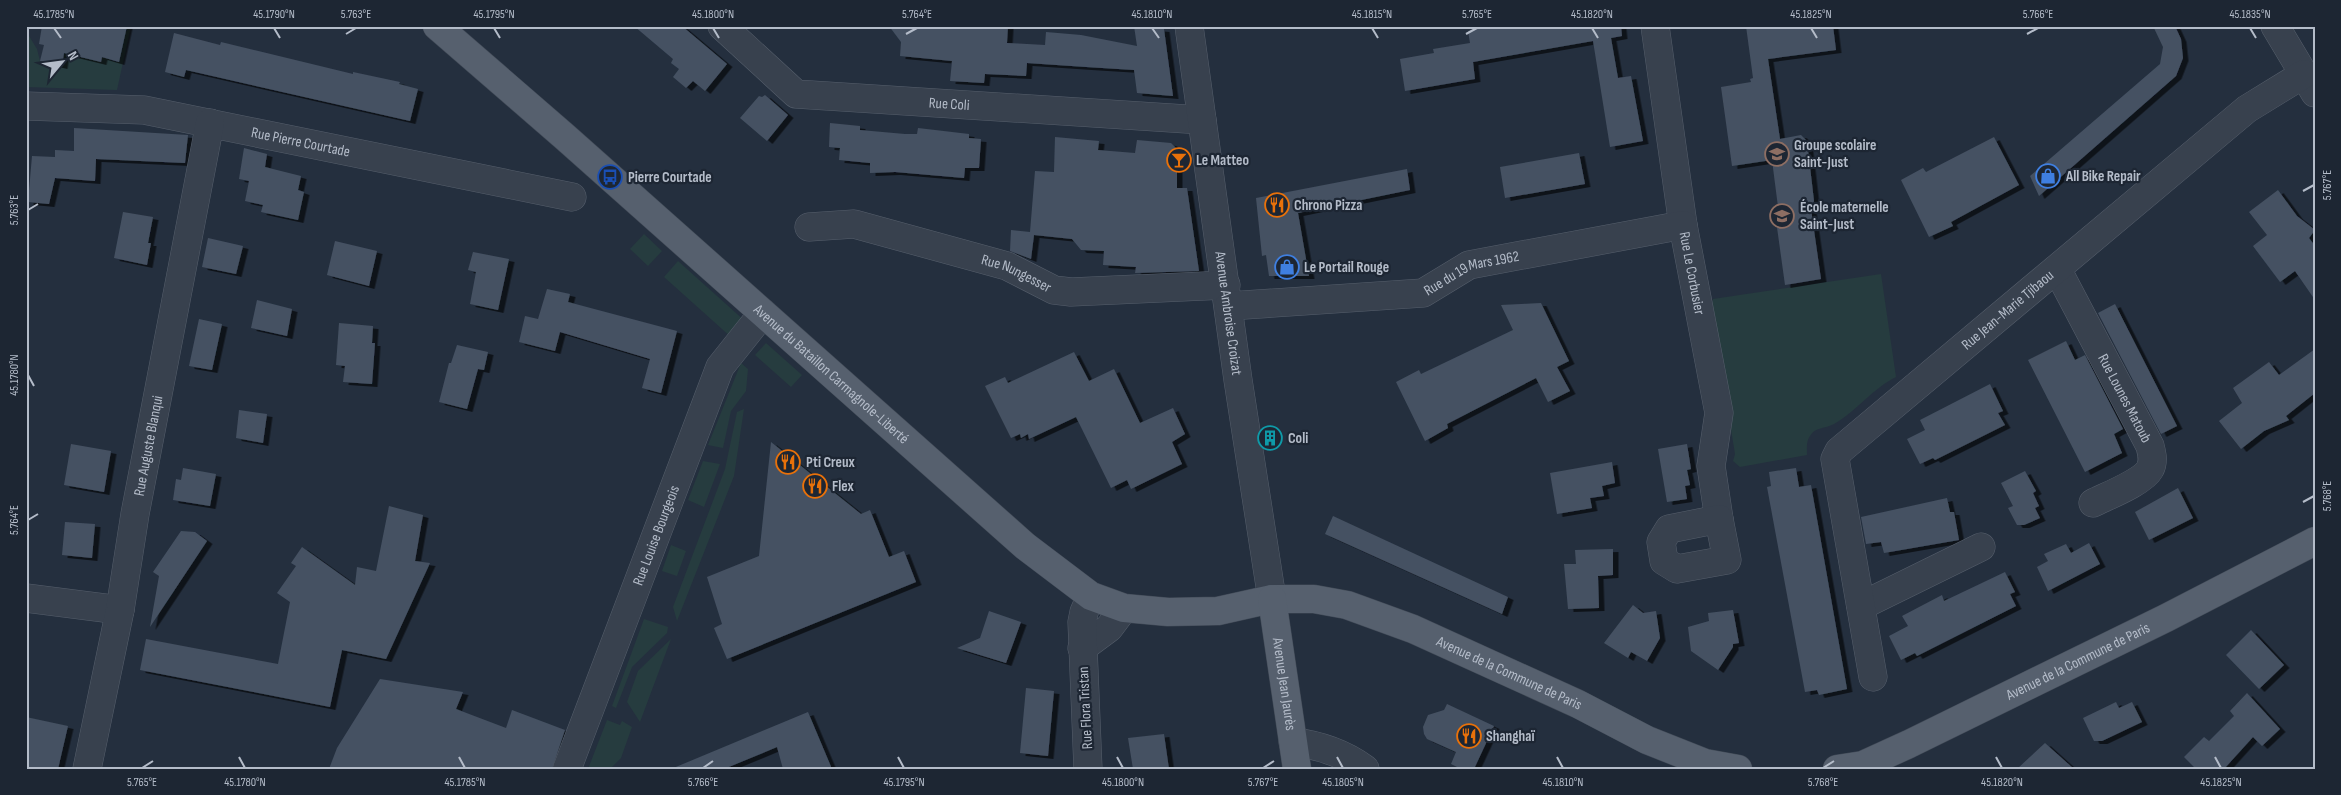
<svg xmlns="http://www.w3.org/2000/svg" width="2341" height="795" font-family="'Sofia Sans Condensed',sans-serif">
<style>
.green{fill:#263c3f}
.building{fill:#455162;filter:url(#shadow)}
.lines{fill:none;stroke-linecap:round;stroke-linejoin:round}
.minor-casing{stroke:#565f6c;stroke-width:29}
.major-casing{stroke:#414a57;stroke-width:29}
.minor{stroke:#38414e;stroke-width:28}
.major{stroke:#56606e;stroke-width:28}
.ticks{fill:none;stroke:#b4bcc9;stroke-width:2}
.labels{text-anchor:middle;stroke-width:4.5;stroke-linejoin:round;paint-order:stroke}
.street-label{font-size:15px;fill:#b4bcc9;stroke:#1d2633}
.poi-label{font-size:15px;font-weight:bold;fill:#b4bcc9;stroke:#1d2633;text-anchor:start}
.neatline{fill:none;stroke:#b4bcc9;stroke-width:2}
.ticks-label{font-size:12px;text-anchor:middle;fill:#b4bcc9}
</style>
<defs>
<filter id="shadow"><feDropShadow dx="5.5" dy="3" stdDeviation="0" flood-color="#0009"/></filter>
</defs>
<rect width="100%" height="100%" fill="#242f3e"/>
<path class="green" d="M127,26h4l-14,64 -91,-3v-56l11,18 3,12 21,5 3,-13 37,9 1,-5 17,5z
M644,234l18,17 -14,15 -18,-17z
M678,261l68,61 -14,16 -68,-61z
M1881,274l15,103c-23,11 -39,34 -62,47 -9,5 -19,3 -24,12 -4,5 -3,13 -3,19l-67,12 -7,-6 2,-7 -24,-145 2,-10z
M766,343l36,32 -11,12 -36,-32z
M741,363l7,6 -2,22 -15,20 -8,37 -15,-3z
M744,409l-10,67 -57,145 -4,-14 52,-138 12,-57z
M703,461l17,3 -16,43 -16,-7z
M671,545l15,6 -9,25 -15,-5z
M644,619l24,8 -1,6 -35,34 -16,41 -4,-2z
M671,639l-31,83 -13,-20 11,-31z
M607,720l13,5 2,-4 10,6 -11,31 -11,11h-22z"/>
<path class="building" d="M42,26h85l-8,36 -17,-5 -1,5 -37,-9 -2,13 -22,-5 4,-16 -5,-1z
M634,26h48l45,38 -22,27 -12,-10 -7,7 -13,-11 6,-8 -8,-6 2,-4z
M889,26h119l-1,17 38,2 1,-13 35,3 56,11 -3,-20 30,3 9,67 -36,-3 -3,-23 -48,-3 -59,-4 -1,13 -41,-2 -1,9 -34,-2 2,-20 -52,-5 1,-14z
M1491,26h130l1,10 -11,2 7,40 13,-2 12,65 -33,6 -17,-106 -120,21 2,17 -70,12 -5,-32 34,-6 -1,-4 37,-6 -2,-12z
M1746,26h87l3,24 -68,9 12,80 21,-4 6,6 7,60 -3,8 10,70 -36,6 -10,-72 3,-6 -6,-47 -40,6 -11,-79 30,-5 -1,-3 3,-1z
M2153,26h22l6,13 2,19 -7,18 -137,120 -9,-20 130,-112 3,-17z
M174,33l46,12 1,-3 132,32v-2l47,10 -1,2 19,5 -8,32 -224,-51 -2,7 -19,-5z
M765,95l23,20 -21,26 -27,-23 19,-22 3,1z
M830,123l30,3v4l45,4h12l1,-6 51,6v4l12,1 -2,29h-14l-1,10 -69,-6 -25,1v-10l-31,-3 1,-12 -11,-1z
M74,128l114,7 -3,28 -89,-4 -1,22 -40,-3 -6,26 -21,-2 4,-46 23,1v-7l19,1z
M1055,137l44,4 -1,9 37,3 2,-13 34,3 6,6v39h10l12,83 -64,2 1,-6 -33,-2 1,-14 -23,-1 -9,-11 -38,-4 -3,24 -21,-8 1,-21 19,2 5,-61 19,1z
M1994,137l25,48 -68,37 2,4 -24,11 -28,-57 22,-12 3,4z
M244,148l23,6 -2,13 36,9 -3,14 6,2 -6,28 -37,-8 2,-7 -18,-4 4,-20 -10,-2z
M1579,153l6,31 -80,14 -5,-31z
M1407,169l3,21 -112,23 11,63h-40l-3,-21 -4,1 -6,-58z
M2278,190l19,26 18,14 -6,8 6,8v54l-20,-29 -15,11 -27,-36 14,-11 -18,-23z
M123,212l30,5 -5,26h3l-4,22 -33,-7z
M208,238l35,8 -7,28 -34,-7z
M335,241l42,10 -8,35 -42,-11z
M473,252l36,7 -11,51 -28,-6 6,-32 -8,-2z
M547,289l23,5 -2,8 109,29 -16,62 -19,-5 8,-29 -90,-27 -5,19 -36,-9 6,-26 13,3z
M257,300l35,9 -5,27 -36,-8z
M1541,303l28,58 -12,6 13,24 -22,11 -12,-24 -89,46 1,4 -23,13 -29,-59 23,-12 2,4 92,-44 -12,-25z
M2115,304l62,122 -16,8 -63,-121z
M199,319l23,5 -10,46 -23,-4z
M339,323l34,3 -1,17h3l-3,41 -29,-2 2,-16 -9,-1z
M2066,341l9,19 10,-5 38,74 -9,5 8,19 -37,19 -57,-112z
M457,345l31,7 -4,18 -6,-1 -11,40 -28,-7 10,-39h2z
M2315,349v44l-29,23 3,4 -25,11 -23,18 -22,-28 23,-18 -9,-15 36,-26 10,13z
M1074,352l15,29 25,-12 26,54 33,-15 12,26 -13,8 10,22 -51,25 -4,-9 -16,8 -35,-71 -47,22 -1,-5 -7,4 -1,-4 -9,4 -26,-52 20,-9 3,6z
M1990,384l13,27 -5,2 7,12 -70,35 -2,-2 -13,6 -13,-25 18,-9 -5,-10z
M239,410l28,4 -4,29 -27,-5z
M771,442l90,72 9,-4 19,47 15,-6 12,31 -189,77 -13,-31 8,-4 -15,-47 52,-21z
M71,444l40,7 -7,41 -40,-7z
M1687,444l4,25 -4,1 3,15 -5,1 2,13 -20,3 -9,-53z
M1612,462l3,21 -13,3 2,10 -14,2 2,10 -35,6 -7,-41z
M183,468l33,6 -6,32 -37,-6 3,-21 5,1z
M1796,468l3,19 12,-2 36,204 -28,6 -2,-5 -12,2 -38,-205 4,-1 -2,-14z
M2025,471l11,20 -3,2 6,13 -4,2 5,10 -16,7h-7l-9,-17 5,-2 -12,-23z
M2178,488l15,30 -44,22 -14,-28z
M1947,498l3,14h4l5,28 -75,13 -3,-11 -15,2 -5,-27z
M389,506l34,9 -8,46 15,2 -44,96 -44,-9 -12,57 -190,-37 6,-31 132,25 12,-62 -13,-9 19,-27 -5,-3 11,-16 53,38 2,-18 19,4z
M1333,516l175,81 -6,17 -177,-80z
M65,522l30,2 -3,34 -30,-3z
M181,531l14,1 12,9 -57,86 9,-51 -6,-4z
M2089,543l11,21 -52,27 -11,-24 11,-6 -4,-7 22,-10 5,9z
M1613,549v26l-15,1 1,32 -31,1 -4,-45h12l-1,-14z
M2005,572l10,20 -5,2 6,12 -99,50 -2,-3 -14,7 -12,-24 19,-10 -6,-10 40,-21 2,6z
M1633,605l10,8 13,-2 4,27 -13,23 -16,-9 -3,6 -24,-15z
M1733,610l6,33 -6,1v3l-15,23 -27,-19 -3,-24 21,-6 -1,-8z
M989,611l32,11 -15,41 -49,-15 23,-10z
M2251,630l33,35 -25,24 -33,-34z
M380,679l83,13 -7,17 50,19 6,-18 53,20 -13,39h-223l8,-21z
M1026,688l28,3 -6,65 -28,-3z
M2247,693l33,36 -18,17 -9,-9 -29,32h-28l-12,-12 20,-20 5,4 25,-25 -4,-5z
M2116,702l3,6 13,-6 10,20 -40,19h-8l-11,-23z
M1447,704l47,22 -20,43h-13l-10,-5 5,-12 -29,-13 -3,-5 -1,-7 5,-12 16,-5z
M808,712l24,57h-49l-6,-22 -53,22h-53z
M26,717l42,9 -10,43h-32z
M1164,734l5,35h-36l-5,-31z
M2045,743l29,26h-57z"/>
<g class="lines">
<g class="minor-casing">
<g id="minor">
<path id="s1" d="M722,26l74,68 406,26"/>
<path id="s2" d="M1189,26l49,354 34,219"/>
<path id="s3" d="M1655,26l28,199 36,188 -8,53 8,53"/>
<path d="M2275,26l40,67"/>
<path id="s4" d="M26,106l118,4 428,87"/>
<path id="s5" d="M809,227l45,-3 153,42 47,24 17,2 155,-7"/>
<path id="s6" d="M2057,269l93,177c2,8 4,15 0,23 -7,13 -43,27 -57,34"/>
<path id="s7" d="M1229,306l194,-13 46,-28 214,-40"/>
<path d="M1719,519l8,41 -50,9 -13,-8 -3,-19 8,-13z"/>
<path d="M26,598l94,12"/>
<path d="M1861,606l120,-59"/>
<path d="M1082,648l27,-20 15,-20"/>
<path id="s8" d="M1873,677l-38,-218 4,-8 408,-342 57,-35"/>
<path d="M1293,742c27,3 50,11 72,27"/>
<path id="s9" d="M87,769l33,-159 15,-96 75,-391"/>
<path id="s10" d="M567,769l153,-402 43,-54"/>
<path d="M1088,769l-6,-147 2,-10 7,-16"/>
</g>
</g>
<g class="major-casing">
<g id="major">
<path id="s11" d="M437,26l128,111 460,409 66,50 33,12 44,4 50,-1 54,-12h42l33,6 66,24 165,75 69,36 58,23 33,6"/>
<path id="s12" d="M1272,599l25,170"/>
<path id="s13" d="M1837,769l26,-4 46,-21 257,-126 149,-77"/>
</g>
</g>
<use href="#minor" class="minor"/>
<use href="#major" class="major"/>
</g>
<path class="ticks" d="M54,28l7,10M274,28l6,10M494,28l6,10M713,28l6,10M1152,28l7,10M1372,28l6,10M1592,28l6,10M1811,28l6,10M2250,28l6,10M346,34l10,-6M906,34l11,-6M1466,34l11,-6M2027,34l11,-6M2303,191l11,-6M28,210l10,-6M28,375l6,11M2303,502l11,-6M28,520l10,-6M239,757l6,11M459,757l6,11M898,757l6,11M1117,757l6,11M1337,757l6,11M1557,757l6,11M1996,757l6,11M2215,757l6,11M142,768l11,-7M703,768l10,-7M1263,768l11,-7M1823,768l11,-7"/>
<defs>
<g id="school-ring" transform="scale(1.25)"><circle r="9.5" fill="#1d2633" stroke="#8d6e63" stroke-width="1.5"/><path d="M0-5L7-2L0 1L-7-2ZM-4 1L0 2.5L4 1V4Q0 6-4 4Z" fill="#8d6e63"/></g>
<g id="bar-ring" transform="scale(1.25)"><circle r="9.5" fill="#1d2633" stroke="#e8710a" stroke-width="1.5"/><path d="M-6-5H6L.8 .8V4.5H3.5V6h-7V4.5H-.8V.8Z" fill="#e8710a"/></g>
<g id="shop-ring" transform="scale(1.25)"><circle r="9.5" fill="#1d2633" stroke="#3f7fe0" stroke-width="1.5"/><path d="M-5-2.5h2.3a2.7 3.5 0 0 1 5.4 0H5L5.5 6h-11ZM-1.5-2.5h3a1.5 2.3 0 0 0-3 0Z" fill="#3f7fe0"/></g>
<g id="bus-ring" transform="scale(1.25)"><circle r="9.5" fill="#1d2633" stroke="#1a4fb4" stroke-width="1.5"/><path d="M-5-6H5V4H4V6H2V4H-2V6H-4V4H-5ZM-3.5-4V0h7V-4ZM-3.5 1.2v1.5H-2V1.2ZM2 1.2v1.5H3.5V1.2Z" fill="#1a4fb4"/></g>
<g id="restaurant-ring" transform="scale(1.25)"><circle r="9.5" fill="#1d2633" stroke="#e8710a" stroke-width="1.5"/><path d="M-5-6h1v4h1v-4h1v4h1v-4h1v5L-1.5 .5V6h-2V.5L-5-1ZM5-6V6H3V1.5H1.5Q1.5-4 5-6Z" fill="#e8710a"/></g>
<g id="building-ring" transform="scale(1.25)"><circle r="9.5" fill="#1d2633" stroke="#0f9aa8" stroke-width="1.5"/><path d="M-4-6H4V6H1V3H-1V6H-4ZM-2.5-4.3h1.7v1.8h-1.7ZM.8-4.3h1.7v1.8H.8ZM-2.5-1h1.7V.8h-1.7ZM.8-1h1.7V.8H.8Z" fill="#0f9aa8"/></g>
</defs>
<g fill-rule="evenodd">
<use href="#school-ring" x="1777" y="154"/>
<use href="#bar-ring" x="1179" y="160"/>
<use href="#shop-ring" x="2048" y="176"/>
<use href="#bus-ring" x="610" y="177"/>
<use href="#restaurant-ring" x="1277" y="205"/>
<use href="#school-ring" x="1782" y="216"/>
<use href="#shop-ring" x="1287" y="267"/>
<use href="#building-ring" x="1270" y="438"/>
<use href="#restaurant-ring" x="788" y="462"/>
<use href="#restaurant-ring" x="815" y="486"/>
<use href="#restaurant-ring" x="1469" y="736"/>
</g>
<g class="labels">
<g class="street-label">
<text dy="5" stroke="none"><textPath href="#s1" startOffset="254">Rue Coli</textPath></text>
<text dy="5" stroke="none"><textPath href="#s4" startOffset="278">Rue Pierre Courtade</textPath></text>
<text dy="5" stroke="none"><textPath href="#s5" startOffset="215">Rue Nungesser</textPath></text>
<text dy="5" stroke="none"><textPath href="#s7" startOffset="248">Rue du 19 Mars 1962</textPath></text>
<text dy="5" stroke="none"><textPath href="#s3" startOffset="250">Rue Le Corbusier</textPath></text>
<text dy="5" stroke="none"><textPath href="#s8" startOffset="450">Rue Jean-Marie Tjibaou</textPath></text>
<text dy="5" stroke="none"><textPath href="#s2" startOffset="290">Avenue Ambroise Croizat</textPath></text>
<text dy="5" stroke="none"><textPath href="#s11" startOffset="526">Avenue du Bataillon Carmagnole-Liberté</textPath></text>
<text dy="5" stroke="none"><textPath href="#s6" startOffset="146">Rue Lounes Matoub</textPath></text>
<text dy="5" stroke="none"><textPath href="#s9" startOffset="329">Rue Auguste Blanqui</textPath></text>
<text dy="5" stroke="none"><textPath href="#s10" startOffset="250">Rue Louise Bourgeois</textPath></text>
<text dy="5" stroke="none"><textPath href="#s13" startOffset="265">Avenue de la Commune de Paris</textPath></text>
<text dy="5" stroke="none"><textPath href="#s11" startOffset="1304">Avenue de la Commune de Paris</textPath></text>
<text dy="5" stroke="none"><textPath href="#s12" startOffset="86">Avenue Jean Jaurès</textPath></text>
<text transform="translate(1085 708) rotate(-93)" y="5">Rue Flora Tristan</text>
</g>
<g class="poi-label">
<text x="1794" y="150">Groupe scolaire<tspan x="1794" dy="17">Saint-Just</tspan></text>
<text x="1196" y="165">Le Matteo</text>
<text x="2066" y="181">All Bike Repair</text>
<text x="628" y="182">Pierre Courtade</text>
<text x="1294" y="210">Chrono Pizza</text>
<text x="1800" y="212">École maternelle<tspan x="1800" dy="17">Saint-Just</tspan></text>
<text x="1304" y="272">Le Portail Rouge</text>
<text x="1288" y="443">Coli</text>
<text x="806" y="467">Pti Creux</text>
<text x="832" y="491">Flex</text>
<text x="1486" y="741">Shanghaï</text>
</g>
</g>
<rect width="2341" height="795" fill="none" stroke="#1d2633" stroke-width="55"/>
<g transform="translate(62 62) rotate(61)" stroke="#1d2633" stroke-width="4" paint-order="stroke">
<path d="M0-4L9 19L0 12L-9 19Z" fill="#b4bcc9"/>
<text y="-8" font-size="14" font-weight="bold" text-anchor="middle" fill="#b4bcc9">N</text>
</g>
<rect x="28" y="28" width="2286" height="740" class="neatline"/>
<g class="ticks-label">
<text x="54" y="18">45.1785°N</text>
<text x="274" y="18">45.1790°N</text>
<text x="356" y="18">5.763°E</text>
<text x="494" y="18">45.1795°N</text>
<text x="713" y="18">45.1800°N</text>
<text x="917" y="18">5.764°E</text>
<text x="1152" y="18">45.1810°N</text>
<text x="1372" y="18">45.1815°N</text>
<text x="1477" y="18">5.765°E</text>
<text x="1592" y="18">45.1820°N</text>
<text x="1811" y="18">45.1825°N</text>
<text x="2038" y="18">5.766°E</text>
<text x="2250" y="18">45.1835°N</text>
<text transform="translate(2327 185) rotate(-90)" y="4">5.767°E</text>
<text transform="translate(14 210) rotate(-90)" y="4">5.763°E</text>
<text transform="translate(14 375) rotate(-90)" y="4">45.1780°N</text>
<text transform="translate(2327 496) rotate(-90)" y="4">5.768°E</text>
<text transform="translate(14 520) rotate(-90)" y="4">5.764°E</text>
<text x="142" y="786">5.765°E</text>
<text x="245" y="786">45.1780°N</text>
<text x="465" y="786">45.1785°N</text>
<text x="703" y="786">5.766°E</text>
<text x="904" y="786">45.1795°N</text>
<text x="1123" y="786">45.1800°N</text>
<text x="1263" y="786">5.767°E</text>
<text x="1343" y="786">45.1805°N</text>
<text x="1563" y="786">45.1810°N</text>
<text x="1823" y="786">5.768°E</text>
<text x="2002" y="786">45.1820°N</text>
<text x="2221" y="786">45.1825°N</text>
</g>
</svg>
